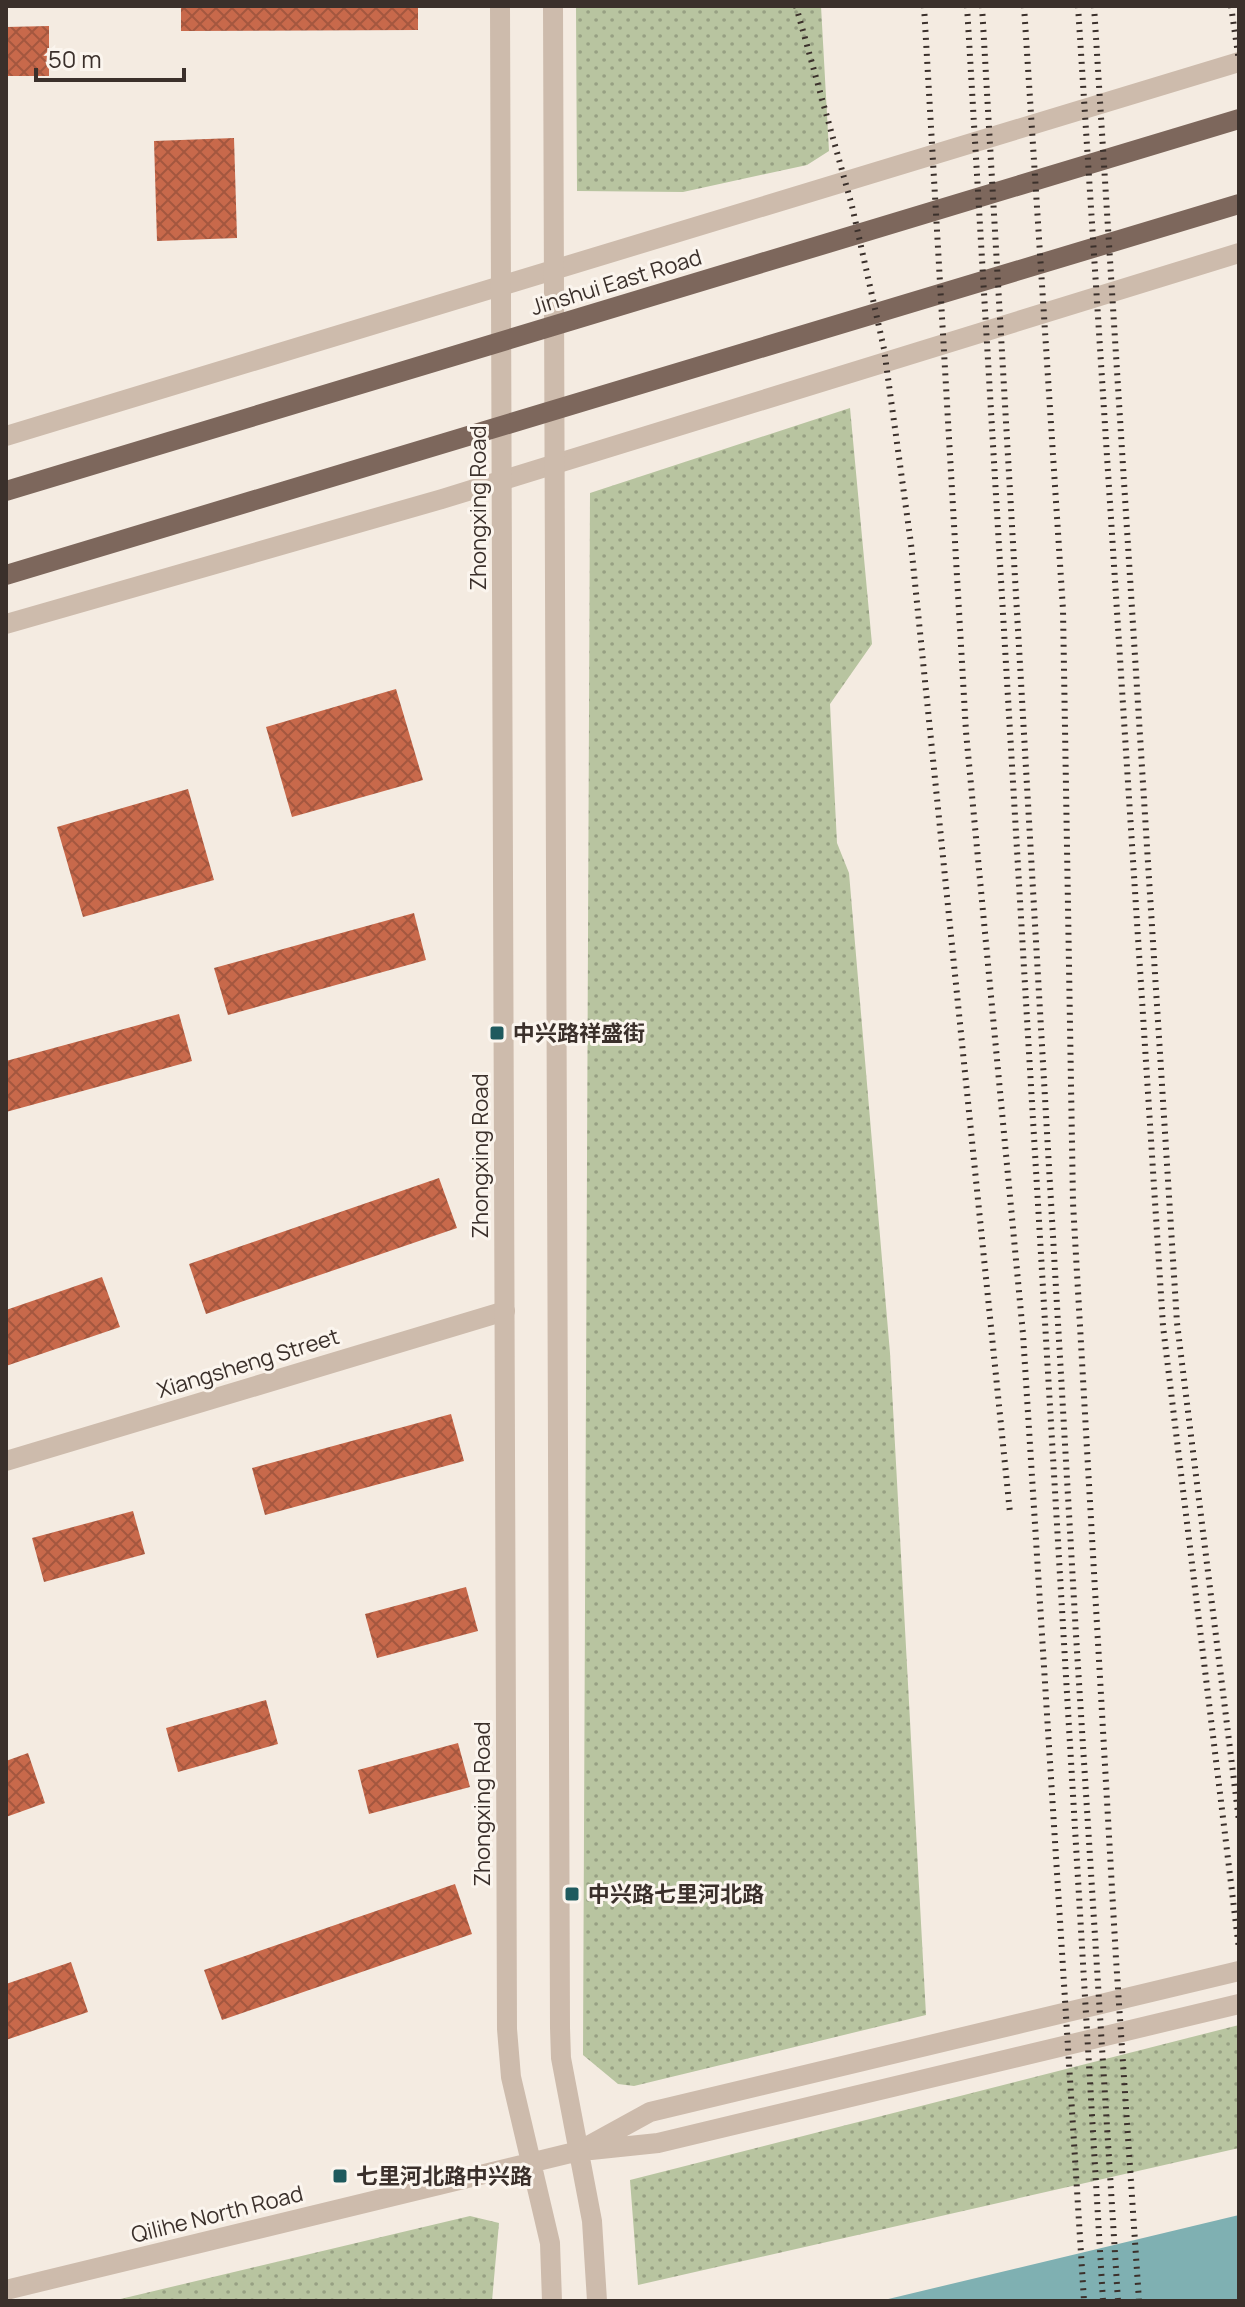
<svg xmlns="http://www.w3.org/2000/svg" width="1245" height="2307" font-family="Manrope,'Noto Sans SC',sans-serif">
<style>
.park{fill:url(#park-dots)}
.water{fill:#7fb0b2}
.building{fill:url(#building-cross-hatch)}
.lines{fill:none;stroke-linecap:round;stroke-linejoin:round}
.minor{stroke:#cdbbac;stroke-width:20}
.tertiary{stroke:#cdbbac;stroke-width:20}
.primary{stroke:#7d675c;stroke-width:20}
.rail{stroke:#3b302b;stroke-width:6;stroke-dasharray:2 6;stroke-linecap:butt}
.poi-dot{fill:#1f5a5e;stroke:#fbf5ee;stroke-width:3}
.labels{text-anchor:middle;stroke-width:6;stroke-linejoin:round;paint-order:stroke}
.street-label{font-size:22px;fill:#3b302b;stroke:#fbf5ee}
.poi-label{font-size:22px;font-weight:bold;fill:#3b302b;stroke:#fbf5ee;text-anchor:start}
</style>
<defs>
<pattern id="park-dots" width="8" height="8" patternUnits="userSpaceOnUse" patternTransform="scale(2)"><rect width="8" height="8" fill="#b8c4a0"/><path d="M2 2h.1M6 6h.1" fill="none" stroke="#97a083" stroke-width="1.8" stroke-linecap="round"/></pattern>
<pattern id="building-cross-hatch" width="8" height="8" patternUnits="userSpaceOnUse" patternTransform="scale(2)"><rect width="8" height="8" fill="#c8694b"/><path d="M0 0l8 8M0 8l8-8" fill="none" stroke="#a4573f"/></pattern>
</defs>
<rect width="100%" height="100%" fill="#f4ebe1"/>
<path class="park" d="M576,6h245l8,145 -22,14 -124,27 -106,-1z
M850,408l22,236 -42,60 7,139 12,30 41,480 36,662 -292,71 -16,-2 -35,-29 7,-1562z
M1239,2025v123l-601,137 -8,-105z
M470,2216l29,7 -7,78h-380z"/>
<path class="water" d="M1239,2215v86h-359z"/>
<path class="building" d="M181,6h237v24l-237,1z
M49,26v50h-43v-49z
M234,138l3,100 -80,3 -3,-100z
M396,689l27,91 -131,37 -26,-90z
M188,789l26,91 -131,37 -26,-90z
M414,913l12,47 -198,55 -14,-47z
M179,1014l13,47 -186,51v-51z
M439,1178l18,50 -251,86 -17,-50z
M102,1277l18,50 -114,39v-56z
M451,1414l13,47 -199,54 -13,-47z
M133,1511l12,43 -101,28 -12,-44z
M466,1587l12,44 -101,27 -12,-44z
M266,1700l12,44 -100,28 -12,-44z
M458,1743l12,44 -101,27 -11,-44z
M28,1753l17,50 -39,14v-56z
M455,1884l17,50 -250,86 -18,-50z
M71,1962l17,50 -82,28v-56z"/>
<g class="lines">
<path class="minor" d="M6,436l1233,-374
M6,624l436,-125 797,-246
M6,1461l499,-150
M591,2150l67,-7 581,-139
M579,2151l71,-39 589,-141"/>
<path class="tertiary" d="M500,6l7,2023 4,48 39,166 2,58
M553,6l7,2022 1,30 31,163 5,80
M6,2290l573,-139"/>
<path class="primary" d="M6,491l1233,-372
M6,575l1233,-371"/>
<path class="rail" d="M796,6l56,200 32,143 27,195 99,969
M924,6l42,726 57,602 61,967
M967,6l136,2295
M982,6l94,1629 42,666
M1024,6l39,604 10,593 43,756 23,342
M1078,6l85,1320 76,623
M1094,6l83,1317 62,498
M1231,6l8,55"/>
</g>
<g class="poi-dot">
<rect x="489" y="1025" width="16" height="16" rx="4"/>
<rect x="564" y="1886" width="16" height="16" rx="4"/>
<rect x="332" y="2168" width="16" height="16" rx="4"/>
</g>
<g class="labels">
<g class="street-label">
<text transform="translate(616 282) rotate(-17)" y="8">Jinshui East Road</text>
<text transform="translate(478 508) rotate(-90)" y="8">Zhongxing Road</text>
<text transform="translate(480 1156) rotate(-90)" y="8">Zhongxing Road</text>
<text transform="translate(248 1363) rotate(-17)" y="8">Xiangsheng Street</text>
<text transform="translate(482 1804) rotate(-90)" y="8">Zhongxing Road</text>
<text transform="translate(217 2214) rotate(-14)" y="8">Qilihe North Road</text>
</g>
<g class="poi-label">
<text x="513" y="1041">中兴路祥盛街</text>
<text x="588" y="1902">中兴路七里河北路</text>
<text x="356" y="2184">七里河北路中兴路</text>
</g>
</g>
<rect width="1245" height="2307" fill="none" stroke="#3b302b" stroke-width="16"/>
<path d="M36 68v12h148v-12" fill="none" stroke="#3b302b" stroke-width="4"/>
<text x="48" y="68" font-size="24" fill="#3b302b" stroke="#fbf5ee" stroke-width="6" paint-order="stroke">50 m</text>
</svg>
